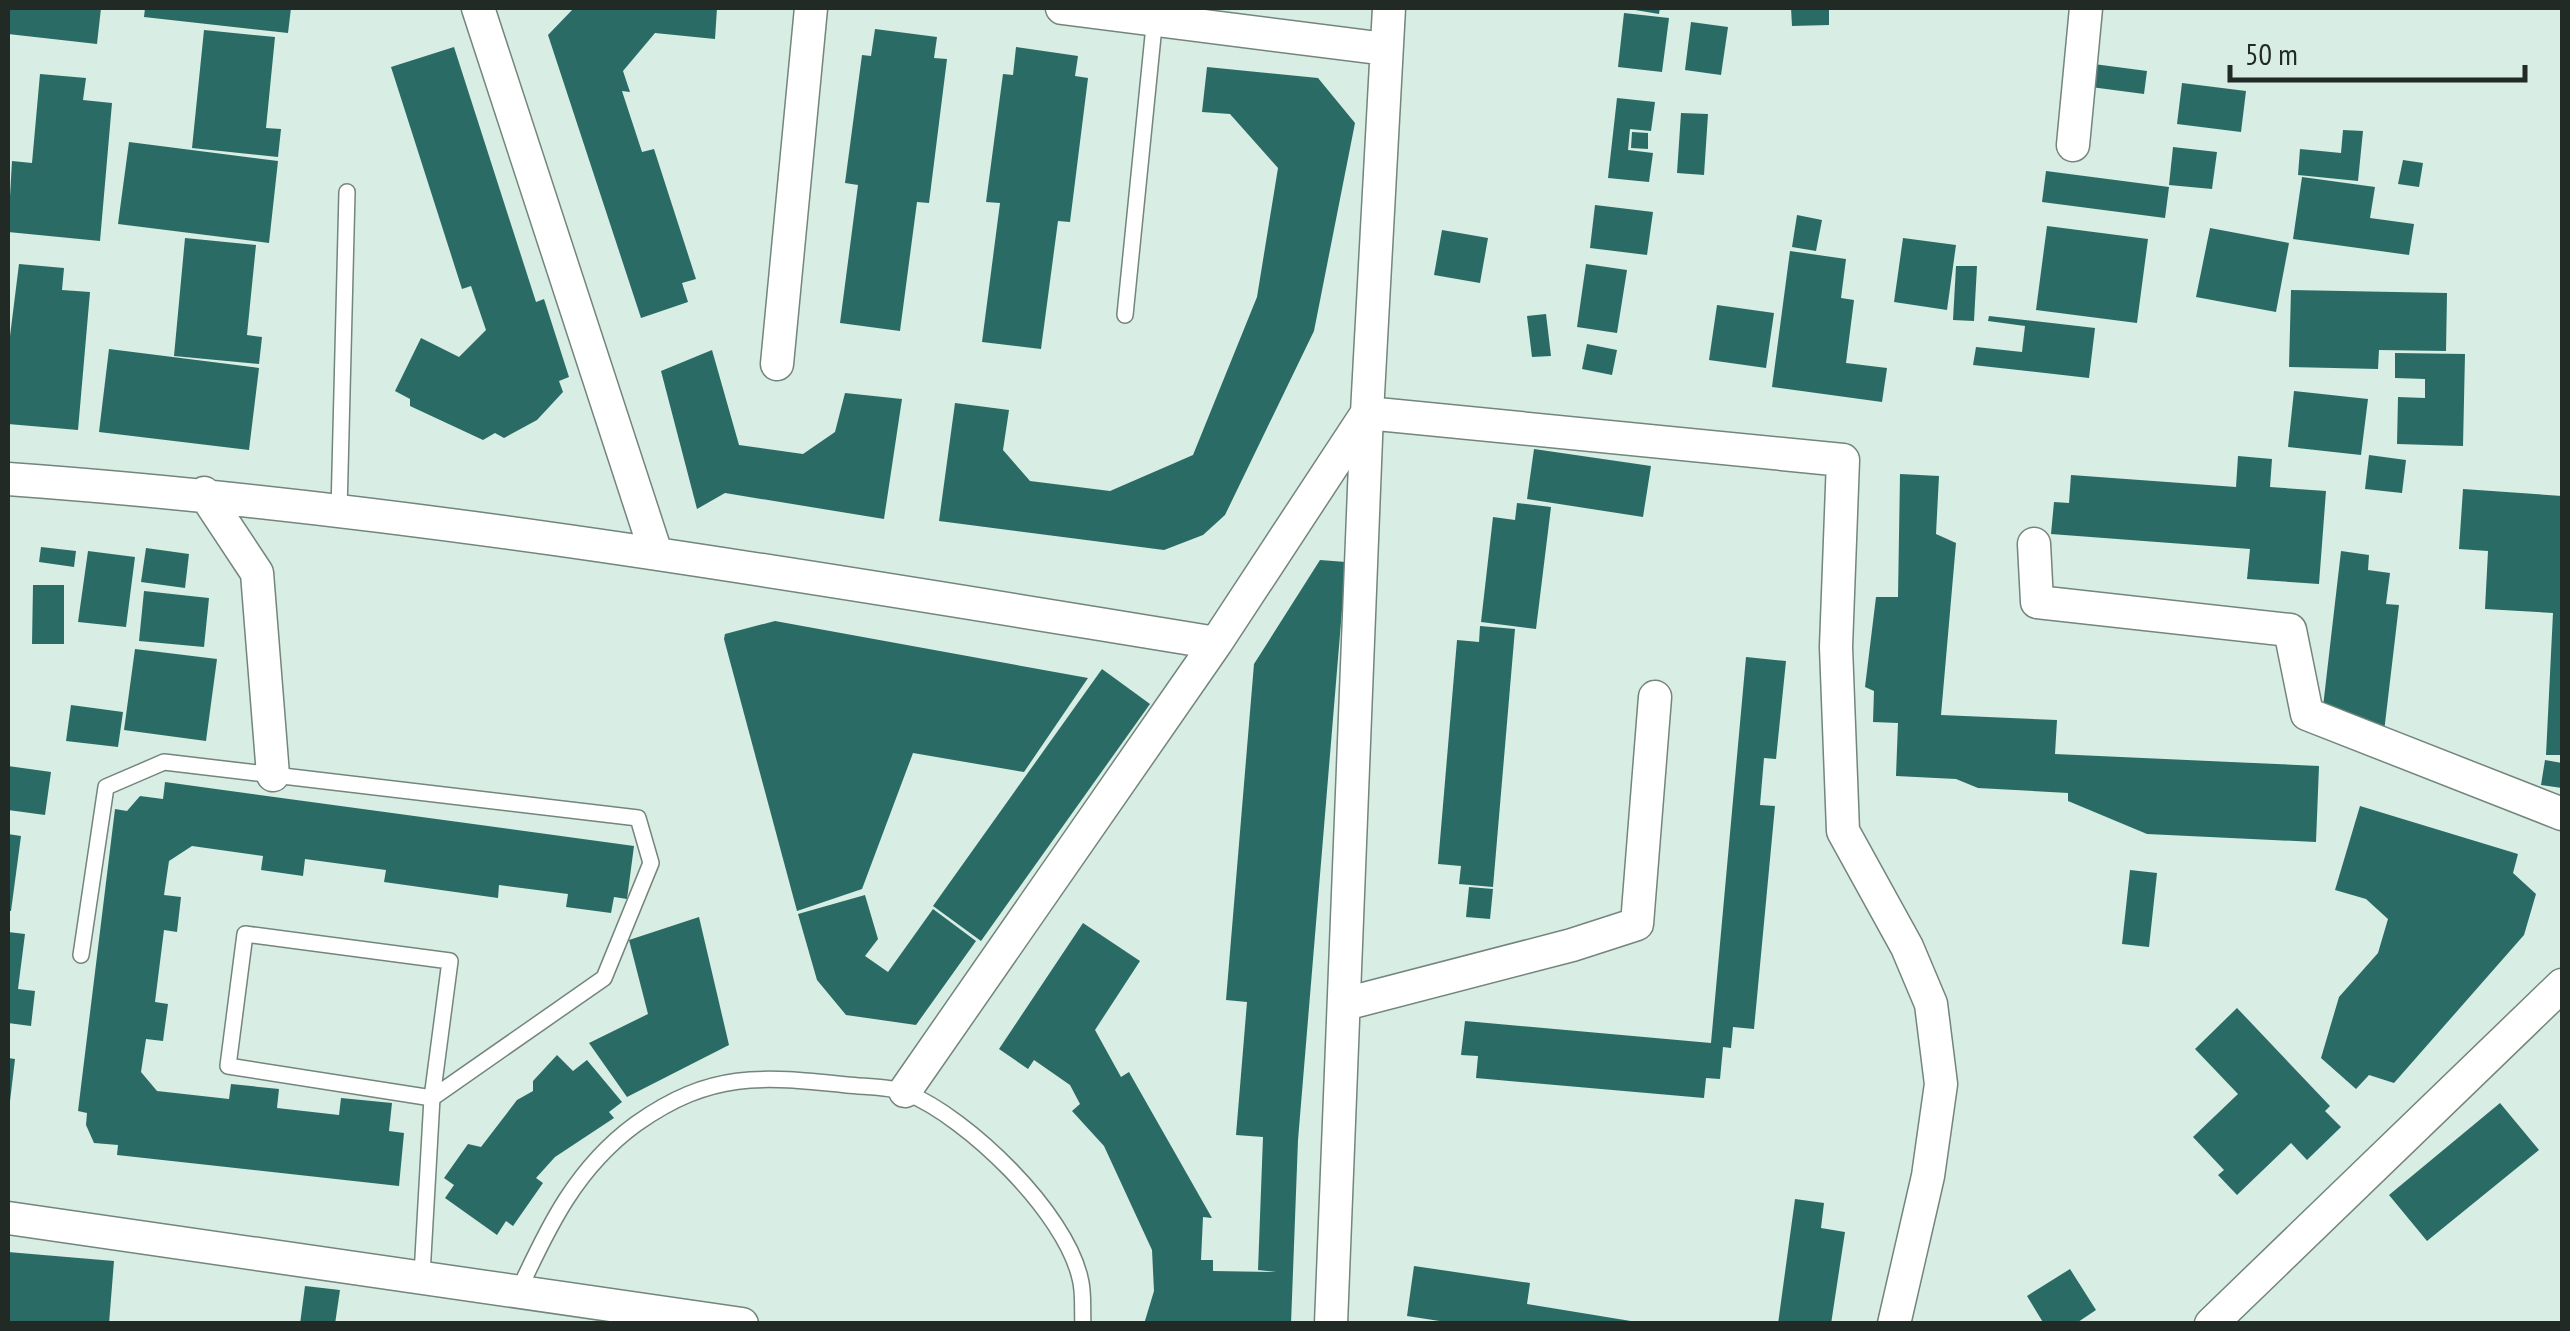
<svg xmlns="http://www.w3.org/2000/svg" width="2570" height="1331" font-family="'PT Sans Narrow',sans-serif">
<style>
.building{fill:#2a6c65}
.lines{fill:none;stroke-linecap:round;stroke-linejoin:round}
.service-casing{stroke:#73857c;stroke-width:18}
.minor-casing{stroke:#73857c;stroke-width:35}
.service{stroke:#fff;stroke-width:15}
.minor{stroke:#fff;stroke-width:32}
</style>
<rect width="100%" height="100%" fill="#d8ede3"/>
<path class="building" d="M8,8h93l-4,36 -89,-10z
M145,8h146l-3,25 -144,-16z
M574,8h143l-2,31 -60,-6 -32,38 7,21 -8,-1 20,61 12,-3 42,130 -14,4 6,19 -47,16 -93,-283z
M1623,8h37l-1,6z
M1791,8h38v17l-37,1z
M1624,13l45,5 -7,54 -44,-5z
M1691,22l37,5 -7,48 -36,-5z
M875,29l62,8 -3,21 13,1 -18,144 -12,-1 -17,129 -60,-8 18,-138 -13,-2 17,-128 9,1z
M204,30l71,7 -9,91 15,1 -3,28 -86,-9z
M454,47l82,255 8,-3 25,78 -10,4 4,11 -26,28 -33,18 -9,-5 -12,7 -73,-34v-7l-15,-8 26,-53 38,19 27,-27 -15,-44 -9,3 -71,-222z
M1016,47l62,9 -3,20 13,2 -18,144 -12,-1 -17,128 -59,-7 18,-139 -14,-1 17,-128 10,1z
M2071,61l76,10 -3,23 -76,-10z
M1207,67l111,11 37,45 -41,208 -89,184 -22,20 -39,15 -225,-29 16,-118 54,7 -6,40 27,31 80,10 83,-36 64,-158 21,-129 -48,-54 -28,-2z
M40,74l46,4 -3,22 29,3 -12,138 -92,-9 4,-71 20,2z
M2182,83l64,8 -5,41 -64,-8z
M1617,98l38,4 -4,29 -21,-2 -2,21 25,3 -4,29 -41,-4z
M1681,113l27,1 -4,61 -27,-2z
M2343,130l20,1 -5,50 -60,-6 2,-26 41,4z
M1632,132l16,1v16l-17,-1z
M129,142l149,19 -9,82 -151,-19z
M2173,147l44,5 -5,37 -43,-4z
M2403,160l20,3 -4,24 -21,-3z
M2046,171l123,16 -4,31 -123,-16z
M2302,177l73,10 -5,31 44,6 -5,31 -116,-16z
M1595,205l58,7 -6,43 -57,-7z
M1797,215l25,5 -6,31 -24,-4z
M2047,226l101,13 -11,84 -101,-13z
M2210,228l79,15 -13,69 -80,-15z
M1442,230l46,8 -8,45 -46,-8z
M185,238l71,7 -9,90 15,2 -3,27 -85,-8z
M1903,238l53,7 -9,65 -53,-8z
M1790,251l56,8 -5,39 13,2 -8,63 41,5 -5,34 -110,-15z
M19,264l45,4 -2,22 28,2 -12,138 -70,-6v-72z
M1586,264l41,6 -10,63 -40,-6z
M1956,266h21l-3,55 -21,-1z
M2291,290l156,3 -1,58 -67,-1 -1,19 -89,-2z
M1717,305l57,8 -8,55 -57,-8z
M1546,314l5,42 -19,1 -5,-41z
M1989,316l106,12 -6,50 -116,-13 3,-18 46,5 3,-26 -37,-5z
M1587,344l30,6 -5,25 -30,-6z
M109,349l150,19 -10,82 -150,-18z
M712,350l27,95 64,9 32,-22 10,-39 57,6 -18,120 -159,-26 -28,16 -36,-138z
M2395,353l70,1 -2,92 -66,-2 1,-47 27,1v-19l-30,-1z
M2294,391l74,8 -7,56 -73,-8z
M1534,449l117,17 -8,51 -116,-18z
M2369,455l37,5 -4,33 -37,-4z
M2238,456l34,3 -2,28 56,4 -7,93 -72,-5 3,-30 -199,-15 3,-32 15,1 2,-28 165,12z
M1900,474l39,2 -3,58 20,9 -15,172 116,5 -2,34 264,12 -3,76 -169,-8 -79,-33v-8l-90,-5 -22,-9 -60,-3 2,-53 -25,-1 1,-31 -9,-4 11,-90h22z
M2463,489l99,7v259h-16l7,-142 -68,-4 3,-58 -29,-2z
M1517,503l34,4 -15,122 -55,-7 12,-105 22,3z
M41,547l35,4 -2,16 -35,-5z
M146,548l43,6 -4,34 -44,-6z
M88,551l47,6 -9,70 -48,-5z
M2341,551l28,4 -1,15 22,3 -4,31 13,1 -15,127 -63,-8z
M1320,560l26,2 -48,578 -7,184h-147l10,-33 -2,-41 -48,-104 -32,-35 8,-7 -10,-19 -36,-25 -6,9 -29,-20 84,-126 57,38 -45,69 26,47 8,-5 83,146 -9,-1 -2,43h12v11l63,1 -18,-2 5,-133 -27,-2 11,-133 -21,-2 28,-336z
M33,585h31v59h-32z
M144,591l65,7 -5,49 -65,-6z
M775,621l313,57 -64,94 -111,-19 -51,136 -65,22 -73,-272 1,-5z
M1480,626l35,3 -22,258 -34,-3 2,-18 -23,-2 19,-224 22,2z
M135,649l82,10 -11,82 -82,-11z
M1746,657l40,4 -10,98 -12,-1 -4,47 15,1 -21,223 -21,-2 -2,21 -8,-1 -3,32 -14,-1 -2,20 -228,-20 2,-22 -17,-1 4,-34 246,22z
M1102,669l48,35 -169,237 -48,-35z
M71,705l52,7 -5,35 -52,-6z
M2545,760l17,3v25l-21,-3z
M8,766l43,6 -6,43 -37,-5z
M165,782l469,64 -7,53 -13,-2 -3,16 -45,-6 2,-13 -69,-9 -1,13 -114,-16 2,-12 -81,-11 -2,17 -42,-6 2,-14 -71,-10 -23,15 -5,34 17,2 -4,35 -13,-2 -9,72 13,2 -5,37 -17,-2 -5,33 16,19 72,8 2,-15 48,5 -2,19 62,7 2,-17 51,5 -3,28 15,2 -5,53 -282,-31 1,-10 -24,-2 -8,-18 1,-12 -9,-2 37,-302 12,2 13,-15 23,3z
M2360,806l158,48 -5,19 23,21 -12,41 -130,148 -25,-8 -13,14 -35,-31 18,-61 39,-44 10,-34 -22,-20 -31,-9z
M8,834l13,2 -10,75h-3z
M2130,870l27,3 -8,74 -27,-3z
M1469,887l24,2 -3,30 -24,-2z
M865,895l13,44 -13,17 23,16 45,-63 43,32 -60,84 -70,-10 -29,-35 -19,-66z
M699,917l30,128 -102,52 -38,-54 59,-29 -19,-74z
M8,932l17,2 -7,55 17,2 -4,35 -23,-3z
M2237,1008l93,98 -5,5 16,16 -34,33 -16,-17 -54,52 -19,-20 6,-5 -31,-33 45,-43 -43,-45z
M557,1055l16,16 14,-11 35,42 -13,10 5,6 -59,39 -19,21 7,5 -30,43 -7,-5 -9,14 -52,-37 9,-13 -10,-7 24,-34 13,3 36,-47 16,-9v-10z
M8,1058l7,1 -5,42h-2z
M2500,1103l39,47 -112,91 -38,-46z
M1795,1199l29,4 -3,25 24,4 -14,92h-53z
M8,1252l106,9 -5,63h-101z
M1414,1266l116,17 -3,21 122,20h-190l-52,-8z
M2070,1269l26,41 -21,14h-31l-17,-28z
M305,1286l35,4 -5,34h-35z"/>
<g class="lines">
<g class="service-casing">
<path id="service" d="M1125,315l30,-299
M339,511l8,-319
M81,955l25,-168 58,-25 474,56 13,45 -47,115 -172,120 -204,-32 17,-132 205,27 -18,137 -10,177
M519,1290c30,-65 58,-123 117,-166 75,-53 125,-48 211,-39 18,2 43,1 60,8 61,25 158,119 173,185 4,14 2,31 3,46"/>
</g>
<g class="minor-casing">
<path id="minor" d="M478,8l178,545
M1062,8l324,41
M2073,145l13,-137
M777,364l34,-356
M8,479c405,29 807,99 1208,164
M204,493l53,80 16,202
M2034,544l3,58 253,28 17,84 255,100
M1345,1004l227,-59 65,-21 18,-227
M905,1091l311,-448 151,-230 476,47 -7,187 7,184 64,116 24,57 10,80 -13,92 -34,148
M8,1218l734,106
M1331,1324l36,-911 22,-405
M2211,1324l351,-339"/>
</g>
<use href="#service" class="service"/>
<use href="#minor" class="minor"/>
</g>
<rect width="2570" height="1331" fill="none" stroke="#222a26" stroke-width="20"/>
<path d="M2230 65v15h295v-15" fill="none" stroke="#222a26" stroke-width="5"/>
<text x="2245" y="65" font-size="30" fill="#222a26" stroke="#d8ede3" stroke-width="8" paint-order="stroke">50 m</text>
</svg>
